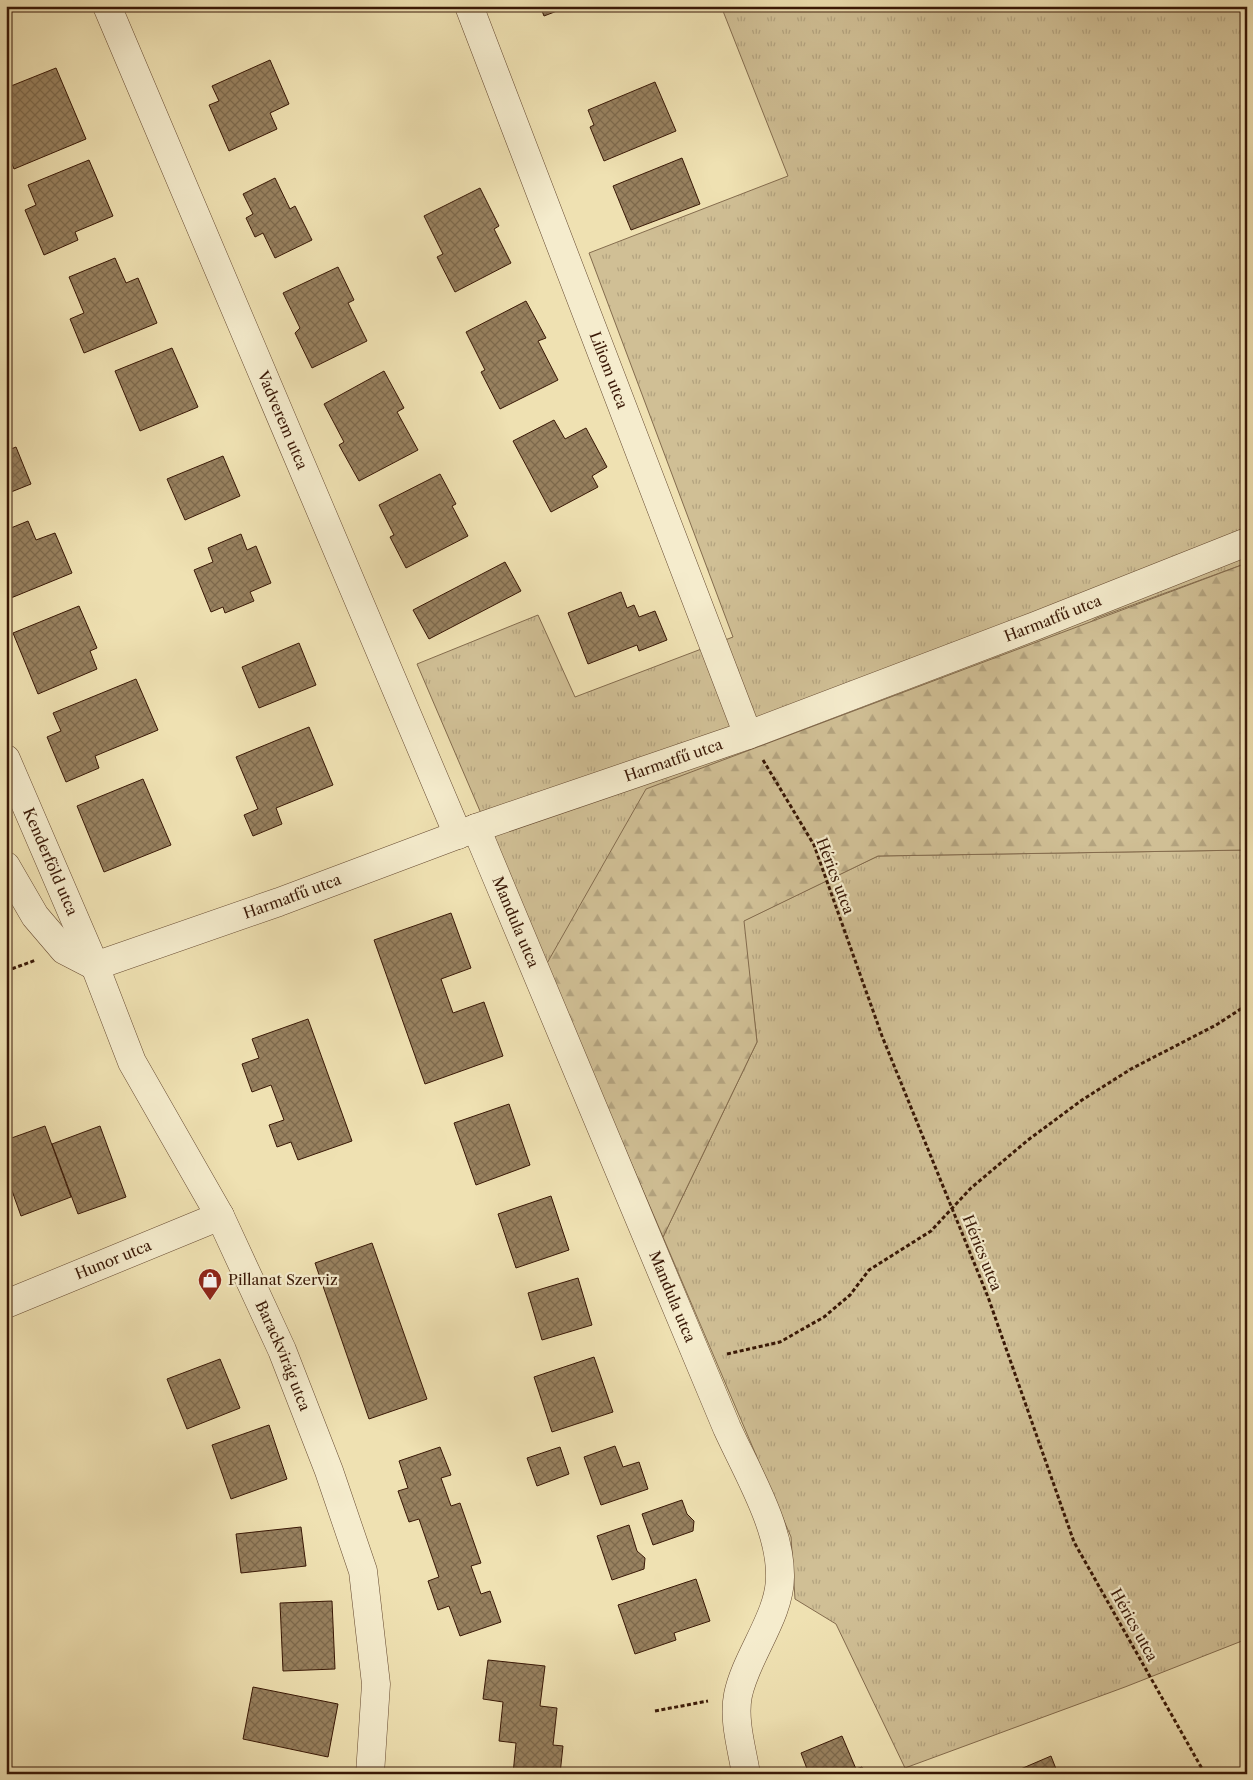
<svg xmlns="http://www.w3.org/2000/svg" width="1253" height="1780" font-family="'Libre Caslon Text',serif">
<style>
.grass{fill:url(#grass-tufts);stroke:#846c4e}
.forest{fill:url(#forest-firs);stroke:#846c4e}
.building{fill:url(#building-cross-hatch);stroke:#391806}
.lines{fill:none;stroke-linecap:round;stroke-linejoin:round}
.minor-casing{stroke:#664a31;stroke-width:29}
.path{stroke:#391806;stroke-width:3;stroke-dasharray:4 2.5;stroke-linecap:butt}
.minor{stroke:#f5eccd;stroke-width:28}
.labels{text-anchor:middle;stroke-width:4.5;stroke-linejoin:round;paint-order:stroke}
.street-label{font-size:15px;fill:#391806;stroke:#f5eccd}
.poi-label{font-size:15px;fill:#391806;stroke:#f5eccd;text-anchor:start}
</style>
<defs>
<pattern id="grass-tufts" width="24" height="20" patternUnits="userSpaceOnUse" patternTransform="scale(1.25)"><rect width="24" height="20" fill="#d0bf95"/><path d="M3 7l-1-3M5 7V3M7 7l1-3M15 17l-1-3M17 17v-4M19 17l1-3" fill="none" stroke="#b3a37f"/></pattern>
<pattern id="forest-firs" width="22" height="20" patternUnits="userSpaceOnUse" patternTransform="scale(1.25)"><rect width="22" height="20" fill="#d0bf95"/><path d="M5 1l3.5 6h-7zM16 11l3.5 6h-7z" fill="#b3a37f"/></pattern>
<pattern id="building-cross-hatch" width="8" height="8" patternUnits="userSpaceOnUse" patternTransform="scale(1.25)"><rect width="8" height="8" fill="#98815f"/><path d="M0 0l8 8M0 8l8-8" fill="none" stroke="#7d694c"/></pattern>
</defs>
<rect width="100%" height="100%" fill="#efe1b2"/>
<filter id="stains"><feTurbulence type="fractalNoise" baseFrequency=".004" numOctaves="4"/><feColorMatrix values="0 0 0 0 .2 0 0 0 0 .09 0 0 0 0 .02 0 0 0 .5 -.17"/></filter>
<radialGradient id="worn" r=".72"><stop offset=".6" stop-color="#630" stop-opacity="0"/><stop offset="1" stop-color="#630" stop-opacity=".3"/></radialGradient>
<path class="grass" d="M721,6h526v557l-150,55 -551,347 -129,-301 121,-49 37,82 158,-60 -144,-384 199,-77z
M1247,850v789l-122,48 -220,81 -69,-144 -41,-25 -4,-62 -128,-300 94,-195 -14,-121 135,-65z"/>
<path class="forest" d="M1247,563v287l-369,6 -134,65 13,121 -94,195 -117,-272 100,-176z"/>
<path class="building" d="M540,6h30l-26,10z
M270,60l19,44 -19,9 7,16 -48,22 -20,-46 10,-4 -7,-15z
M56,68l30,71 -72,30 -8,-19v-62z
M655,82l21,49 -72,30 -14,-34 4,-2 -6,-15z
M682,158l18,46 -69,26 -18,-44z
M89,160l24,56 -38,16 3,8 -34,15 -19,-45 11,-5 -8,-20z
M275,178l15,31 5,-3 17,34 -37,18 -12,-25 -8,4 -9,-19 7,-4 -10,-20z
M480,188l19,38 -5,3 17,34 -56,29 -18,-35 6,-3 -19,-38z
M115,258l11,25 12,-5 19,45 -73,30 -14,-34 14,-6 -15,-36z
M338,267l16,33 -6,3 19,38 -55,27 -17,-35 5,-5 -17,-35z
M526,301l20,37 -8,3 20,39 -58,29 -19,-37 4,-2 -19,-38z
M172,348l26,59 -58,24 -25,-60z
M384,371l20,37 -7,4 21,38 -59,31 -20,-36 5,-3 -20,-38z
M554,420l11,19 21,-11 21,39 -15,9 6,11 -47,25 -38,-71z
M16,447l15,37 -25,10v-43z
M223,456l17,40 -55,24 -18,-41z
M440,474l16,30 -4,2 16,30 -62,32 -16,-31 4,-2 -15,-30z
M28,521l8,19 19,-7 17,40 -66,27v-70z
M241,534l6,16 9,-4 15,37 -21,9 4,9 -29,12 -2,-6 -12,5 -17,-42 19,-8 -5,-14z
M505,562l16,29 -92,48 -16,-29z
M621,592l6,16 7,-3 5,12 16,-6 12,29 -28,11 -2,-6 -49,19 -20,-51z
M79,606l18,42 -7,3 7,18 -59,25 -25,-61z
M299,643l17,42 -57,23 -17,-41z
M136,679l22,51 -63,26 4,12 -33,14 -19,-45 14,-6 -8,-18z
M309,727l24,58 -57,23 6,16 -29,12 -9,-21 14,-6 -22,-52z
M143,779l28,66 -67,27 -27,-66z
M451,913l20,55 -30,11 12,34 31,-11 19,54 -78,28 -51,-144z
M308,1019l44,122 -54,19 -7,-18 -14,5 -8,-22 15,-5 -13,-35 -19,7 -10,-28 17,-6 -7,-19z
M509,1104l21,61 -54,20 -22,-62z
M45,1126l26,71 -50,19 -15,-42v-34z
M100,1126l26,71 -48,17 -26,-70z
M551,1196l18,54 -53,18 -18,-54z
M372,1243l55,156 -58,20 -54,-156z
M578,1278l14,47 -50,15 -14,-47z
M594,1357l19,55 -61,20 -18,-55z
M220,1359l20,49 -53,21 -20,-50z
M269,1425l18,54 -56,20 -19,-54z
M615,1446l8,21 16,-5 9,27 -47,16 -17,-48z
M440,1447l11,28 -10,3 10,28 9,-3 21,60 -10,3 10,28 9,-3 11,31 -41,14 -11,-30 -11,4 -10,-29 11,-4 -20,-58 -10,3 -11,-31 10,-3 -9,-27z
M560,1447l9,27 -32,12 -10,-28z
M682,1500l5,14 7,7 -1,10 -40,14 -11,-31z
M629,1525l8,26 8,7 -1,11 -32,11 -15,-44z
M301,1527l5,39 -65,7 -5,-39z
M696,1579l14,42 -36,12 2,7 -41,14 -17,-49z
M332,1601l3,68 -52,2 -3,-68z
M488,1660l57,6 -5,40 17,2 -4,37 10,1 -3,28h-47l3,-31 -17,-2 4,-39 -20,-3z
M253,1687l85,17 -10,53 -85,-18z
M842,1736l14,33 6,-2 3,7h-56l-8,-21z
M1051,1756l7,18h-40l-2,-3z"/>
<g class="lines">
<g class="minor-casing">
<g id="minor">
<path id="s1" d="M107,6l351,829"/>
<path id="s2" d="M469,6l279,729"/>
<path id="s3" d="M6,759l89,207 37,96 88,154 62,134 47,121 34,100 13,113 -6,90"/>
<path id="s4" d="M476,828l251,600c20,44 54,100 53,149 0,39 -34,79 -42,118 -5,25 4,54 8,79"/>
<path d="M6,866l29,50 29,34 31,16"/>
<path id="s5" d="M95,966l184,-64 197,-74 272,-93 287,-109 212,-84"/>
<path id="s6" d="M6,1304l214,-88"/>
</g>
</g>
<path class="path" d="M763,760l51,85 68,191 106,261 86,245 131,232
M6,971l30,-11
M727,1354l53,-12 44,-25 26,-22 19,-25 62,-39 40,-43 57,-48 54,-40 49,-31 85,-44 31,-20
M655,1711l53,-10"/>
<use href="#minor" class="minor"/>
</g>
<defs>
<g id="shop-pin" transform="scale(1.25)"><path d="M0 17L-7.5 6A9.5 9.5 0 1 1 7.5 6Z" fill="#8f2418" stroke="#f5eccd"/><path d="M-5-2.5h2.3a2.7 3.5 0 0 1 5.4 0H5L5.5 6h-11ZM-1.5-2.5h3a1.5 2.3 0 0 0-3 0Z" fill="#fff"/></g>
</defs>
<g fill-rule="evenodd">
<use href="#shop-pin" x="210" y="1280"/>
</g>
<g class="labels">
<g class="street-label">
<text dy="5" stroke="none"><textPath href="#s2" startOffset="390">Liliom utca</textPath></text>
<text dy="5" stroke="none"><textPath href="#s1" startOffset="450">Vadverem utca</textPath></text>
<text dy="5" stroke="none"><textPath href="#s5" startOffset="1019">Harmatfű utca</textPath></text>
<text dy="5" stroke="none"><textPath href="#s5" startOffset="614">Harmatfű utca</textPath></text>
<text dy="5" stroke="none"><textPath href="#s3" startOffset="112">Kenderföld utca</textPath></text>
<text transform="translate(835 876) rotate(69)" y="5">Hérics utca</text>
<text dy="5" stroke="none"><textPath href="#s5" startOffset="209">Harmatfű utca</textPath></text>
<text dy="5" stroke="none"><textPath href="#s4" startOffset="102">Mandula utca</textPath></text>
<text transform="translate(982 1253) rotate(68)" y="5">Hérics utca</text>
<text dy="5" stroke="none"><textPath href="#s6" startOffset="116">Hunor utca</textPath></text>
<text dy="5" stroke="none"><textPath href="#s4" startOffset="508">Mandula utca</textPath></text>
<text dy="5" stroke="none"><textPath href="#s3" startOffset="659">Barackvirág utca</textPath></text>
<text transform="translate(1134 1625) rotate(61)" y="5">Hérics utca</text>
</g>
<g class="poi-label">
<text x="228" y="1285">Pillanat Szerviz</text>
</g>
</g>
<rect width="1253" height="1780" fill="none" stroke="#efe1b2" stroke-width="25"/>
<rect x="8" y="8" width="1238" height="1765" fill="none" stroke="#391806" stroke-width="2.5"/>
<rect x="12" y="12" width="1228" height="1755" fill="none" stroke="#391806"/>
<rect width="100%" height="100%" filter="url(#stains)"/>
<rect width="100%" height="100%" fill="url(#worn)"/>
</svg>
